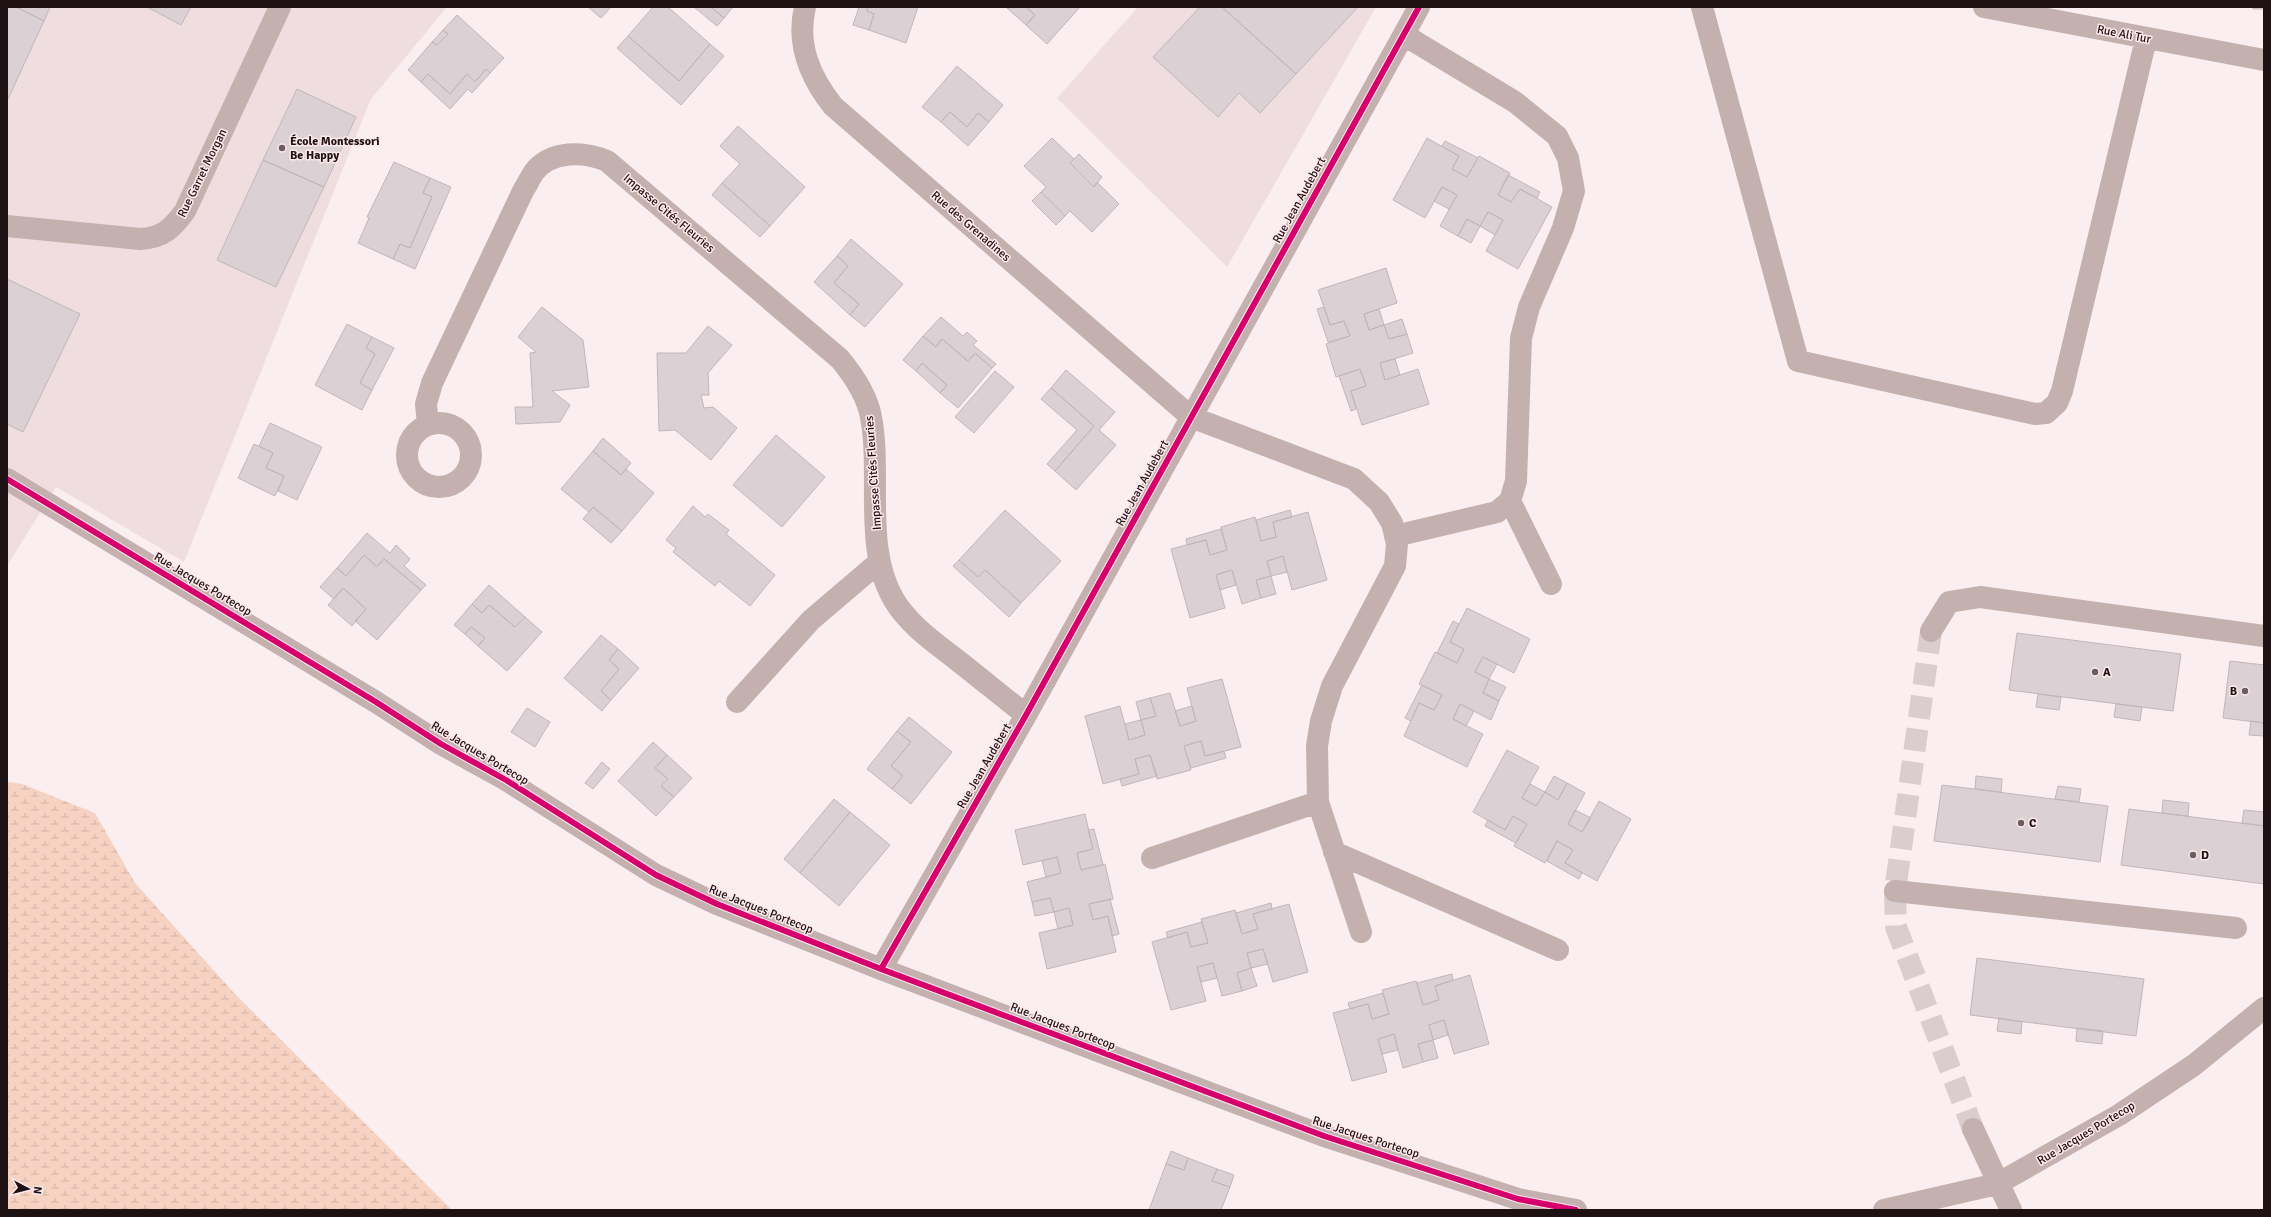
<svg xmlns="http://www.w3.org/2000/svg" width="2271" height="1217" font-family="Signika,sans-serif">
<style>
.built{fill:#f0dddf}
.wetland{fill:url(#wetland-marsh)}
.building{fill:#dbd0d3;stroke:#c1b6ba}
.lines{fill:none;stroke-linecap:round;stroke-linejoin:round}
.minor-tunnel{stroke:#d9cdcf;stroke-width:22;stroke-dasharray:22 11;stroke-linecap:butt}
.minor{stroke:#c4b1af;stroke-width:22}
.cycleway-casing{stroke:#ffe9ec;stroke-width:8}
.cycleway{stroke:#d6006c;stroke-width:6}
.poi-dot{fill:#6a5e60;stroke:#ffe9ec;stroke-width:1.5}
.labels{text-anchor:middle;stroke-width:3;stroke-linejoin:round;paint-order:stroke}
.street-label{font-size:12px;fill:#1d1113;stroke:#ffe9ec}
.poi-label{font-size:12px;font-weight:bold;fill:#1d1113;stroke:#ffe9ec;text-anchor:start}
</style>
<defs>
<pattern id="wetland-marsh" width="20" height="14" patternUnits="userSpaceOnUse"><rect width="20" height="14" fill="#f6d2c2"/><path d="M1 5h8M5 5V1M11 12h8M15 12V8" fill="none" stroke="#d2b3a6"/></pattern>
</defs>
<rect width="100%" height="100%" fill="#faeef0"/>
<path class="built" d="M7,7h440l-76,92 -187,463 -128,-75 -49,79z
M1138,7h238l-149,260 -170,-169z"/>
<path class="wetland" d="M7,782l15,2 73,29 40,70 99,110 218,217h-445z"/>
<path class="building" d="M7,7h9l28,14 -37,80z
M16,7h34l-6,14z
M147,7h44l-10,18z
M588,7h23l-10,11z
M653,7h15l42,37 -31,37 -51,-45z
M694,7h17l13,11 -7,8z
M711,7h22l-9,11z
M859,7h9l-1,4 7,3 -5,16 -16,-5z
M868,7h50l-12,36 -37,-13 5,-16 -7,-3z
M1026,7l9,8 -9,10 -19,-17z
M1026,7h54l-33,37 -21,-19 9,-10z
M1200,7h22l74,67 -36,39 -21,-20 -21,24 -65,-60z
M1222,7h136l-62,67z
M2253,7h11v2h-11z
M457,15l47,43 -14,15 -4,-4 -11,13 -8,-8 -17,20 -22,-20 -7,8 -13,-12 24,-28 5,3 11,-11 -5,-4z
M443,30l5,4 -11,11 -5,-3z
M628,36l51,45 31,-37 14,12 -43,49 -64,-57z
M957,66l46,39 -14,17 -11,-9 -11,14 -17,-15 -9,10 -19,-15z
M486,69l4,4 -18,20 -4,-4 -18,20 -29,-27 7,-8 22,20 17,-20 8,8z
M297,89l59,28 -32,70 -61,-27z
M950,112l17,15 11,-14 11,9 -21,24 -27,-24z
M738,126l67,61 -35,39 -48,-43 18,-19 -20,-18z
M1052,138l22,21 -4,4 24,24 3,-5 22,22 -27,28 -22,-21 -5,5 -24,-24 5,-5 -22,-21z
M1427,138l32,18 -7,13 15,8 12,-21 31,17 -12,22 13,7 9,-13 32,18 -34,62 -32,-18 17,-31 -15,-8 -8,14 -13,-7 -9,17 -18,-10 17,-31 -15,-8 -17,31 -32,-18z
M1445,141l33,17 -11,19 -15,-8 7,-13 -17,-10z
M1079,154l23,23 -8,10 -24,-24z
M263,160l61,27 -48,100 -59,-27z
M394,162l36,16 -7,15 9,4 -22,51 -10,-4 -7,15 -35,-16 11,-25 -2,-1z
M1508,175l32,17 -3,6 -17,-9 -9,13 -13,-7z
M430,178l21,9 -36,82 -22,-10 7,-15 10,4 22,-51 -9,-4z
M722,183l48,43 -10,11 -48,-42z
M1442,187l15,8 -8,14 -15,-8z
M1041,192l24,24 -9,9 -24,-24z
M1488,212l15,8 -8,15 -15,-9z
M1467,219l13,7 -9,17 -13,-7z
M851,239l52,45 -38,43 -15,-12 9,-11 -25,-21 14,-17 -11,-10z
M837,256l11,10 -14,17 25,21 -9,11 -36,-33z
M1386,268l11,35 -33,11 5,16 15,-5 5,14 18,-5 6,19 -33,10 5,17 33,-11 11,35 -67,21 -11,-34 15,-5 -6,-17 -24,8 -10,-33 24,-8 -6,-15 -14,4 -12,-35z
M7,279l73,35 -57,118 -16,-8z
M542,307l41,33 6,47 -37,4 18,14 -10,17 -44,2 -1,-17h18l-3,-54 6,-1 -18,-15z
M1324,307l6,18 14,-4 6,15 -22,6 -11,-33z
M1379,309l5,16 -15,5 -5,-16z
M941,317l22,19 4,-4 10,9 -4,4 23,19 -4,4 -17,-15 -7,8 -26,-22 -6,8 -13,-11z
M1402,319l5,15 -18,5 -5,-14z
M347,324l25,13 -6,11 9,6 -15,29 12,7 -10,20 -47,-25z
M708,326l24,19 -24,28 1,22h-8l3,13 9,-1 24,21 -26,32 -36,-30 -16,1 -2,-78h29z
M923,336l13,11 6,-8 26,22 7,-8 17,15 -34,40 -18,-15 7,-8 -25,-22 -6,8 -13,-11z
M372,337l22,11 -22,42 -12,-7 15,-29 -9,-6z
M1395,359l5,16 -15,5 -5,-17z
M922,363l25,22 -7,8 -24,-22z
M1360,369l6,17 -15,5 5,18 -5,2 -12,-35z
M1066,370l49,42 -16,18 17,15 -40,45 -21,-19 39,-45 -43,-38z
M995,371l19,16 -40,46 -19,-16z
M1051,388l43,38 -39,45 -8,-7 30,-34 -36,-31z
M270,423l52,24 -25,53 -19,-9 6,-15 -18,-8 7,-15 -14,-7z
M776,435l49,42 -43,50 -49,-42z
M603,438l28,25 -10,12 -28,-24z
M254,444l19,9 -7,15 18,8 -9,20 -37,-18z
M593,451l28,24 5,-6 28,24 -32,38 -29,-24 -4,5 -28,-23z
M693,506l12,11 3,-3 21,16 -3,4 49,41 -25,31 -31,-25 -4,5 -42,-34 3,-4 -10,-8z
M593,507l29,24 -11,12 -28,-24z
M1005,510l56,51 -40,42 -36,-33 -7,7 -19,-17z
M1290,510l2,7 -19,5 3,15 -15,4 -5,-21z
M1308,512l19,68 -35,10 -9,-34 -16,5 4,15 -15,4 5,18 -19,6 -10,-34 -16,5 9,33 -35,10 -19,-69 35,-9 4,15 17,-5 -6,-23 34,-10 6,24 15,-4 -3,-15z
M1221,529l6,21 -17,5 -4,-15 -19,5 -1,-6z
M367,533l23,20 6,-8 14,14 -6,7 22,19 -5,5 -37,-31 -7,8 -13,-12 -18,21 -9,-8z
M364,555l13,12 7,-8 37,31 -44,50 -22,-19 11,-12 -23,-21 -9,11 -14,-12 17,-19 9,8z
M1283,556l4,16 -16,4 -4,-15z
M959,560l19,17 7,-7 36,33 -12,14 -56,-51z
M1232,570l4,15 -16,5 -4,-15z
M1271,576l5,18 -15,4 -5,-18z
M489,585l36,32 -10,10 -26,-22 -7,8 -10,-9z
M343,588l23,21 -14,17 -24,-21z
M472,604l10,9 7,-8 26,22 10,-10 17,15 -35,39 -29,-25 7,-8 -14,-11 -6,7 -11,-9z
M1467,608l63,31 -16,34 -31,-16 -8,15 14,7 -6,14 16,8 -8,19 -31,-16 -7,15 30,15 -16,33 -63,-31 15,-33 15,7 8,-15 -23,-11 16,-32 22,11 7,-14 -14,-7z
M1453,621l6,3 -9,18 14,7 -7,14 -20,-10z
M471,627l14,11 -7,8 -13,-12z
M2017,633l164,21 -8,57 -164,-21z
M601,635l17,14 -9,11 10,9 -18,22 10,9 -9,11 -38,-33z
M618,649l21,19 -28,32 -10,-9 18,-22 -10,-9z
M1483,657l14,7 -8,15 -14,-7z
M2230,661l34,4v58l-41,-5z
M1222,679l19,68 -36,9 -4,-15 -17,5 7,24 -34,9 -7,-24 -15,4 4,15 -36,10 -18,-68 35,-10 9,34 16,-5 -4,-15 15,-4 -6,-18 20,-5 10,33 16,-5 -9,-33z
M1489,679l17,8 -7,14 -16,-8z
M1422,685l20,10 -8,15 -15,-7 -8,18 -6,-3z
M2038,694l23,3 -2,13 -23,-3z
M1150,698l6,18 -15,4 -5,-18z
M1460,704l14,7 -8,15 -13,-7z
M2116,704l26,3 -2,14 -26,-4z
M1192,706l4,15 -16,5 -5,-15z
M527,708l23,14 -15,25 -24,-15z
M909,717l43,35 -41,52 -19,-15 11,-13 -12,-10 20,-24 -14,-11z
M1141,720l4,15 -16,5 -4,-16z
M2251,721l13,2v13l-15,-1z
M897,731l14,11 -20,24 12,10 -11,13 -25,-20z
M1201,741l4,15 19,-5 2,7 -35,10 -7,-22z
M653,742l14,13 -12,13 13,11 -7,7 13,11 -18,19 -38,-35z
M1507,750l32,17 -17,31 14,8 9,-14 13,8 9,-17 18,10 -17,31 14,8 17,-31 32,18 -34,62 -32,-18 8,-13 -16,-9 -12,22 -31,-17 13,-22 -14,-8 -8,14 -32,-18z
M667,755l25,23 -18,19 -13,-11 7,-7 -13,-11z
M1150,755l7,21 -35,10 -2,-7 19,-5 -4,-15z
M602,762l8,7 -17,20 -8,-6z
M1554,776l13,7 -9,17 -13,-8z
M1976,776l26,3 -1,13 -26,-3z
M1530,784l15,8 -9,14 -14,-8z
M1942,785l166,21 -8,56 -166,-21z
M2058,786l23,3 -2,13 -24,-3z
M834,799l16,13 -50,61 -16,-14z
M2163,800l26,3 -1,13 -26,-3z
M2129,809l135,17v58l-143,-19z
M1575,810l16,8 -9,14 -14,-8z
M2244,810l20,2v14l-22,-3z
M850,812l40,33 -51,61 -39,-33z
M1085,814l8,35 -16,4 4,17 24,-6 8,35 -24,5 4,16 15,-4 8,36 -69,17 -8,-36 34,-8 -4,-17 -15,4 -4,-14 -18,4 -5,-20 34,-9 -4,-16 -34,8 -8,-35z
M1513,816l14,8 -11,19 -31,-17 3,-6 17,10z
M1094,829l9,36 -22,5 -4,-17 16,-4 -5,-19z
M1557,841l16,9 -8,13 17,10 -3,6 -32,-18z
M1057,857l4,16 -15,4 -4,-16z
M1050,898l4,14 -19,4 -3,-14z
M1110,899l9,35 -7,2 -4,-20 -15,4 -4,-16z
M1271,903l1,6 -19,5 5,15 -16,5 -6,-21z
M1289,904l19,68 -35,10 -10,-33 -16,4 4,15 -14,5 5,18 -20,5 -9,-33 -16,4 9,34 -35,9 -19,-68 35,-10 4,15 17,-4 -7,-24 34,-9 7,24 16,-5 -5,-15z
M1069,908l4,17 -15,4 -4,-17z
M1202,922l6,21 -17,4 -4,-15 -19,6 -2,-6z
M1263,949l5,15 -17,4 -4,-15z
M1977,958l167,21 -8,57 -166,-21z
M1213,963l4,15 -16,4 -4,-15z
M1251,968l6,18 -15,5 -5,-18z
M1452,974l1,6 -18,6 4,14 -16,5 -6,-22z
M1470,975l19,69 -35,10 -10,-34 -15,5 4,15 -15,4 5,18 -20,6 -9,-34 -16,5 9,33 -35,9 -19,-68 35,-9 4,15 17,-5 -7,-24 34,-9 7,24 16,-5 -4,-14z
M1383,993l6,21 -17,5 -4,-15 -18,5 -2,-6z
M1999,1018l23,4 -1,12 -24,-3z
M1444,1020l4,15 -15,5 -4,-15z
M2077,1028l26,3 -1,13 -26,-3z
M1394,1034l4,16 -16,4 -4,-15z
M1433,1040l5,18 -15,4 -5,-18z
M1171,1151l17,7 -4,12 -18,-6z
M1188,1158l29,11 -5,12 18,6 -9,23h-72l17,-46 18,6z
M1217,1169l17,6 -4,12 -18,-6z"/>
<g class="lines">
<path class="minor-tunnel" d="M1931,631l-36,260 1,36 77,202"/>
<path class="minor" d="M805,7c-9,38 5,70 28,99l358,311 163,62 25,23 13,21 5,21 -2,22 -63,120 -11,35 -4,25 1,56 43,130
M1702,7l96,354 237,53 11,-1 11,-10 5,-12 84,-352
M1984,7l280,53
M7,226l133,13c22,-1 32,-10 45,-28l95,-204
M407 455a32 32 0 1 1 64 0a32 32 0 1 1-64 0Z
M428,425l-2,-21 6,-21 91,-192c4,-6 7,-13 11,-19 17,-22 50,-21 73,-11l233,198c14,17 27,36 31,58 11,58 -8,131 23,183 15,25 40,42 63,60 23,18 46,37 69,55
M7,479l369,223 65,42 65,36 150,95 61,29 164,65 443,167 194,63 58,11
M1510,501l41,83
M1395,536l102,-24 13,-11 6,-20 5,-143 8,-31 34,-79 11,-37 -6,-33 -11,-22 -42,-34 -111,-67
M1931,631l18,-29 31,-5 284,39
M737,702l74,-82 68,-58
M1334,852l224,98
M1152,858l166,-56
M1895,891l341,37
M881,969l145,-254 393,-708
M1973,1129l38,81
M1884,1210l113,-26 122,-69 75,-50 70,-57"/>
<g class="cycleway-casing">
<path id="cycleway" d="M7,479l369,223 65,42 65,36 150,95 61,29 164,65 443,167 194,63 58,11
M881,969l145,-254 393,-708"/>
</g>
<use href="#cycleway" class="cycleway"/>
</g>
<g class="poi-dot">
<circle cx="282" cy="148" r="4"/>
<circle cx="2095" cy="672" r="4"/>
<circle cx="2245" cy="691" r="4"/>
<circle cx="2021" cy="823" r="4"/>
<circle cx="2193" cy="855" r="4"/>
</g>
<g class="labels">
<g class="street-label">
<text transform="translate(2124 34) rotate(11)" y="4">Rue Ali Tur</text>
<text transform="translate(202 173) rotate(-64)" y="4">Rue Garret Morgan</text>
<text transform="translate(1299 200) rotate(-61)" y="4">Rue Jean Audebert</text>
<text transform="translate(669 213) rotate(40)" y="4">Impasse Cités Fleuries</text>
<text transform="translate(971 226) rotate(41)" y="4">Rue des Grenadines</text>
<text transform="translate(873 473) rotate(-94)" y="4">Impasse Cités Fleuries</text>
<text transform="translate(1142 483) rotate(-61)" y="4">Rue Jean Audebert</text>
<text transform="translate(203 584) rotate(31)" y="4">Rue Jacques Portecop</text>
<text transform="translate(480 753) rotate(31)" y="4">Rue Jacques Portecop</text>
<text transform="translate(984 766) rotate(-60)" y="4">Rue Jean Audebert</text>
<text transform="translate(761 909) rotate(22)" y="4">Rue Jacques Portecop</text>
<text transform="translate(1063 1026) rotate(21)" y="4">Rue Jacques Portecop</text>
<text transform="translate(2086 1133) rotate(-31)" y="4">Rue Jacques Portecop</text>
<text transform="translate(1366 1137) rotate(18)" y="4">Rue Jacques Portecop</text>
</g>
<g class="poi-label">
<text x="290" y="145">École Montessori<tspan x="290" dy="14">Be Happy</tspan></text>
<text x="2103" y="676">A</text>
<text x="2237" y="695" text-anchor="end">B</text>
<text x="2029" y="827">C</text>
<text x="2201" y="859">D</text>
</g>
</g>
<rect width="2271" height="1217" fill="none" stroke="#1d1113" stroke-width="16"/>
<g transform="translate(28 1189) rotate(97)" stroke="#ffe9ec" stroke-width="3" paint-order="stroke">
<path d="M0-3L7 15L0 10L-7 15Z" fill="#1d1113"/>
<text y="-6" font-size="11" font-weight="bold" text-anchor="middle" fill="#1d1113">N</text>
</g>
</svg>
